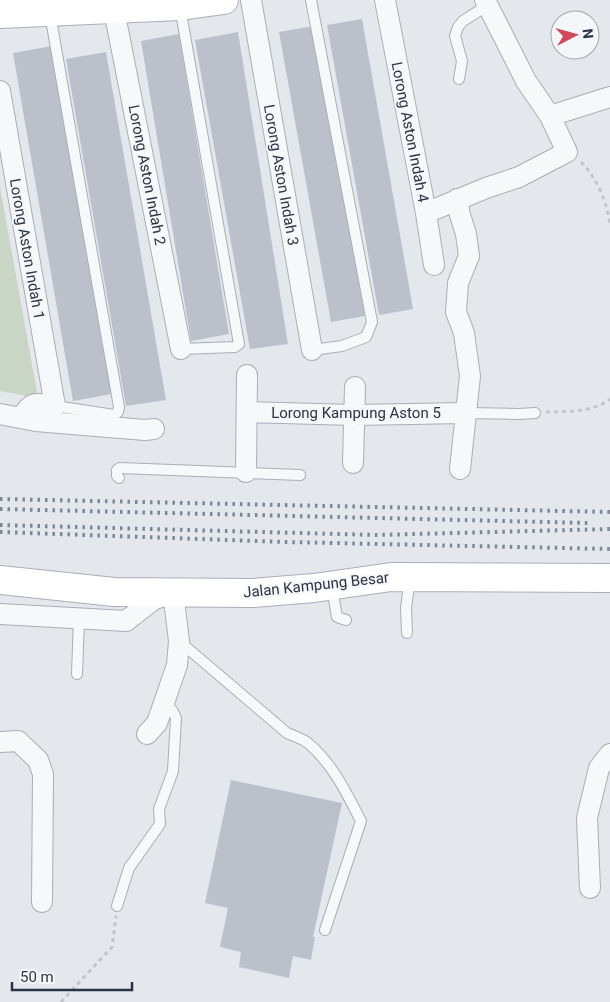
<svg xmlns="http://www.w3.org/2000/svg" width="610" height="1002" font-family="Roboto,sans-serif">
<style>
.green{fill:#c9d6c5}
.building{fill:#bbc0ca}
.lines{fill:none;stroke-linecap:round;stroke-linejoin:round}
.lane-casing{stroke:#a9aeb7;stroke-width:12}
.street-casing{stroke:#a9aeb7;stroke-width:22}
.secondary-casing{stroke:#a9aeb7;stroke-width:30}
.path{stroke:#c2c5cb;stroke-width:3;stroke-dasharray:4 4;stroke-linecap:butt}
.lane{stroke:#f7f8fa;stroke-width:10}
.street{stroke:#f7f8fa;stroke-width:20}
.secondary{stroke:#fff;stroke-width:28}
.rail{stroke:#7d8696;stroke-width:4;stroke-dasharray:2.5 5;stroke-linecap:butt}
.labels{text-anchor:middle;stroke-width:4;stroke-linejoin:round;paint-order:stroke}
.street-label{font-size:15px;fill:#2b3445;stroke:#f4f6f9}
</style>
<rect width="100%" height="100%" fill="#e4e7ec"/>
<path class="green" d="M0,187l38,211 -38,-7z"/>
<path class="building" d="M362,19l51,290 -34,6 -52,-290z
M314,26l51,290 -34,6 -52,-290z
M238,32l50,312 -38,5 -55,-309z
M179,34l50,300 -38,7 -50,-300z
M52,46l60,348 -39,7 -60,-348z
M106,52l60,348 -40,6 -60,-347z
M231,780l111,23 -29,134h2l-4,23 -18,-4 -4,22 -50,-11 2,-15 -21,-5 8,-39 -23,-5z"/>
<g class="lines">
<g class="lane-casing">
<path id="lane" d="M311,0l61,322 -6,15 -24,9 -30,4
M180,7l59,337 -4,3 -54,2
M50,14l69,393 -1,5 -4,3 -59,-9
M459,79l3,-18 -7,-25 3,-9 5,-6 25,-16
M465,413l54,1 16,-1
M119,478l-2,-2v-6l3,-2 180,7
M329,587l4,7 4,23 9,3
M407,633l-1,-25 4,-30
M179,641l108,92c7,3 16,6 21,10 25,21 39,51 53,78l-36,109
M77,674l2,-56
M117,906l12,-38 31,-44 -1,-15 14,-38 3,-53 -4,-8 -7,-6"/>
</g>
<g class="street-casing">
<path id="street" d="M112,0l69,349
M251,0l61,350
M385,0l41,213 8,52
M0,91l55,315c-19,-2 -24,-7 -33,12
M550,116l60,-19
M457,199l3,16 6,19 3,22 -11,27 -2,29 8,21 6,43 -10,93
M426,213l60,-25 33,-11 48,-25 -17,-36 -24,-35 -41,-81
M247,412l108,3 110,-2
M0,414l36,7 109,9 9,-1
M353,463l2,-76
M246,472l1,-97
M0,614l126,7 27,-21 20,-8 6,49 -2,24 -20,58 -10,11
M0,742l18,-1 20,19 5,14 -1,128
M590,888l-3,-70 12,-50 11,-14"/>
</g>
<g class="secondary-casing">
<path id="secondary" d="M0,14l180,-8 44,-6
M0,580l114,12 139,1 61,-5 77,-11 219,1"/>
</g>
<path class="path" d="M581,162c16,16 27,42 29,64
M546,412c22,-1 46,1 64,-13
M61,1002l51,-55 4,-31"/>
<use href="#lane" class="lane"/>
<use href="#street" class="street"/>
<use href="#secondary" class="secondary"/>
<path class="rail" d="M0,499l610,13
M0,509l588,14
M0,525l376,10 234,-6
M0,532l286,10 324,7"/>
</g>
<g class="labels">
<g class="street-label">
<text transform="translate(410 132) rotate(79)" y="5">Lorong Aston Indah 4</text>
<text transform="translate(147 175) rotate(79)" y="5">Lorong Aston Indah 2</text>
<text transform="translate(281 175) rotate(80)" y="5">Lorong Aston Indah 3</text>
<text transform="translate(27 249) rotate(80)" y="5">Lorong Aston Indah 1</text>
<text x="356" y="418">Lorong Kampung Aston 5</text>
<text transform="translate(316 585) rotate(-6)" y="5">Jalan Kampung Besar</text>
</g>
</g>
<g transform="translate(575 35) rotate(84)"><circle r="24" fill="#f4f6f9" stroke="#a4a8b1"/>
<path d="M0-4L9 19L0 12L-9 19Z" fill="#d1495b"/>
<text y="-8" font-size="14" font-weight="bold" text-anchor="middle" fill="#2b3445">N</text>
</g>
<path d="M12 982v8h120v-8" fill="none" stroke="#2b3445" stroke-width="2.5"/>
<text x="20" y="982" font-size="15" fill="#2b3445" stroke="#f4f6f9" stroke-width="4" paint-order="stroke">50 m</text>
</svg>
